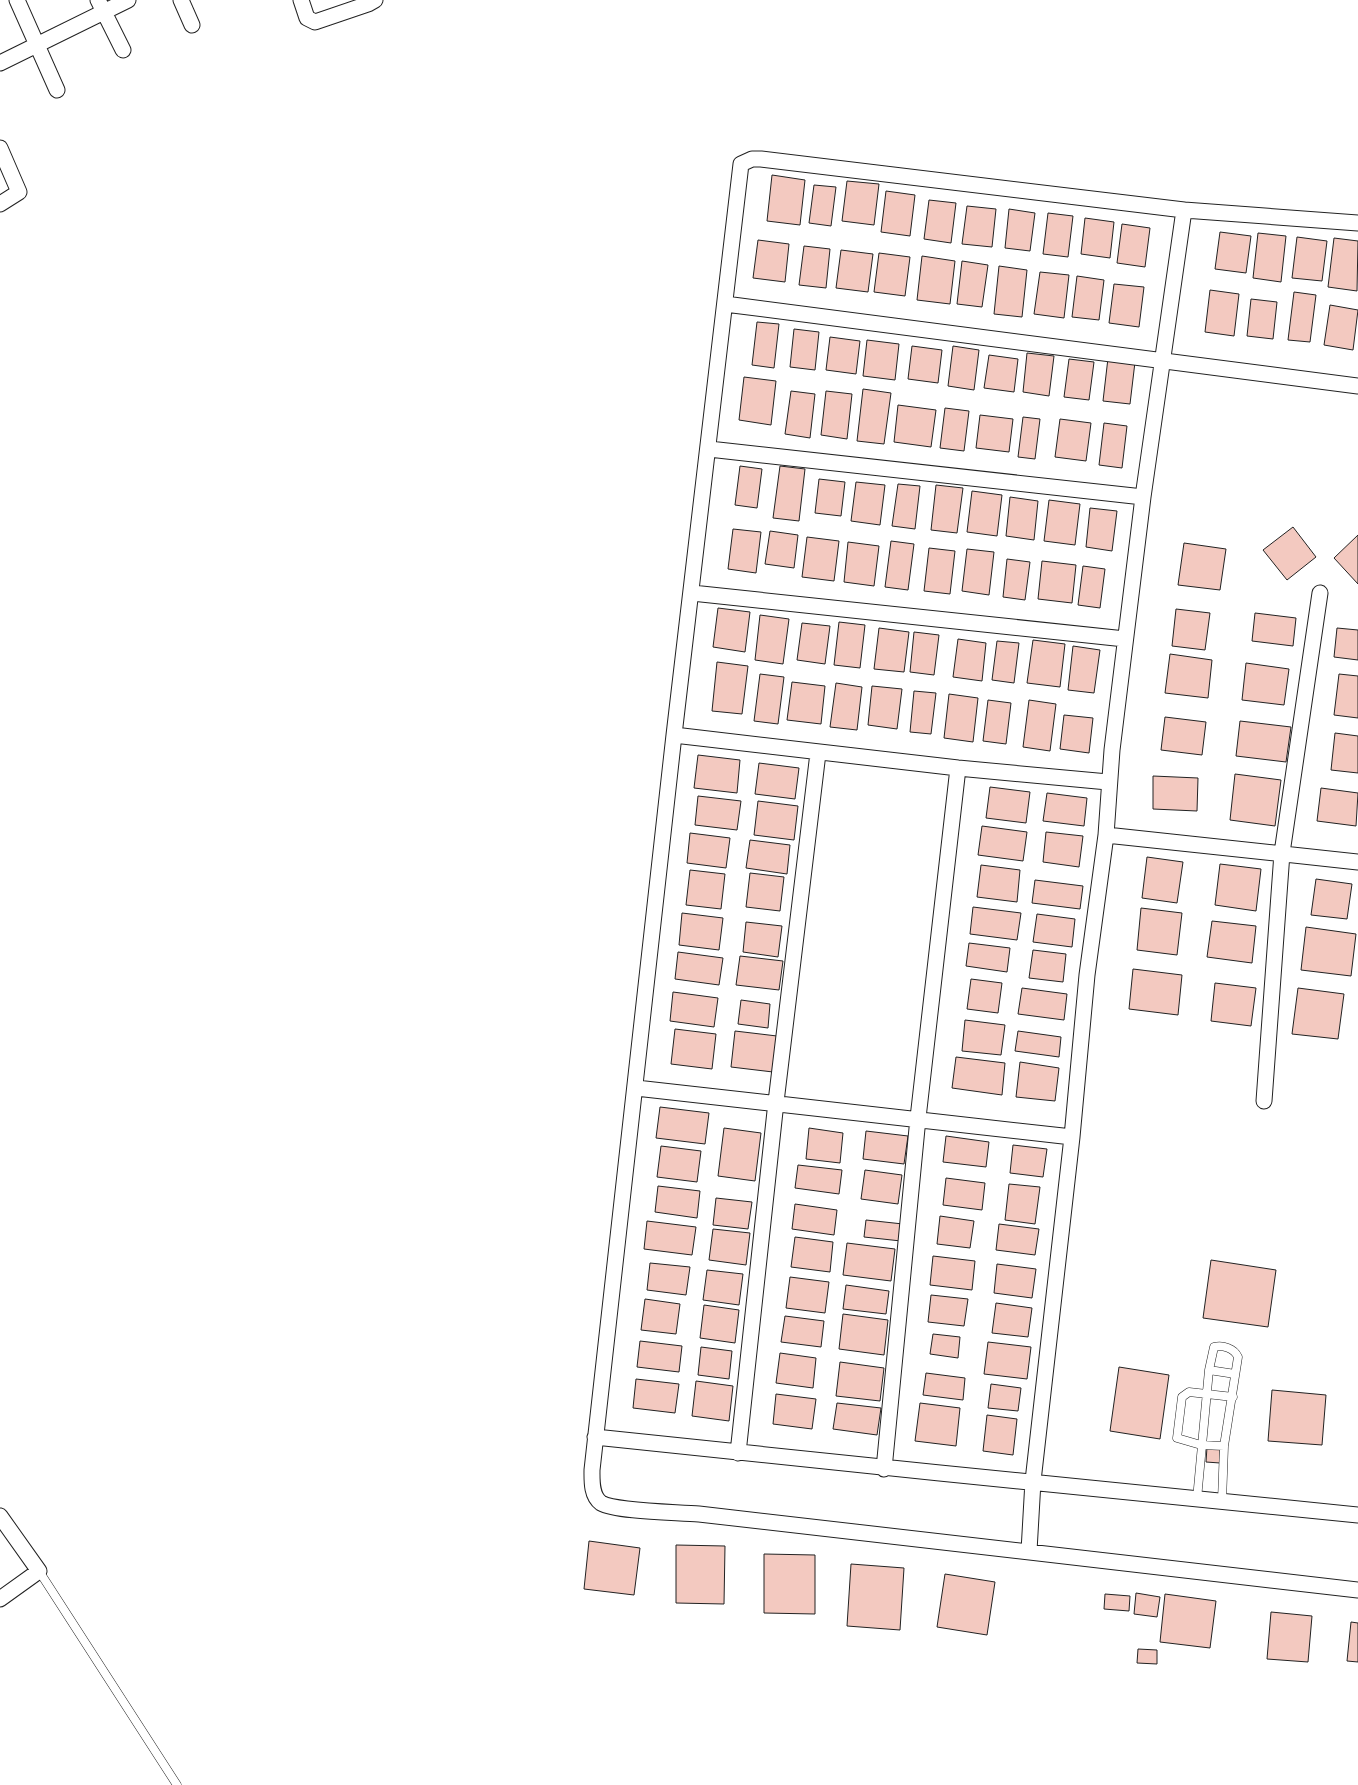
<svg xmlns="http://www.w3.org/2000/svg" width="1358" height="1785" font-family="'Archivo Narrow',sans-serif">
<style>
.building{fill:#f3c9c0;stroke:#222}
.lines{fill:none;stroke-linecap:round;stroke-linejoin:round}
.lane-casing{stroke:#222;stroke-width:9}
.street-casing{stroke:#222;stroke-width:17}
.lane{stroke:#fff;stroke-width:8}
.street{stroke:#fff;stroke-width:15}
</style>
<rect width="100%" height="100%" fill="#fff"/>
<path class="building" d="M772,175l33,5 -5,45 -33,-4z
M847,181l32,3 -5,41 -32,-4z
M814,185l22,2 -5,39 -22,-3z
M886,191l29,4 -5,41 -29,-4z
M929,200l27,3 -5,40 -27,-4z
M967,206l29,3 -4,38 -30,-3z
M1009,209l26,4 -5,38 -25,-3z
M1048,213l25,3 -5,41 -25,-3z
M1085,218l29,4 -4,36 -29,-4z
M1122,224l28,4 -5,39 -28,-4z
M1220,232l31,4 -5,37 -31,-4z
M1258,233l28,3 -5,46 -28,-4z
M1297,237l30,4 -5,40 -30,-3z
M1334,238l24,3 -1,50 -29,-4z
M758,240l31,4 -4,38 -32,-4z
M804,246l26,3 -4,39 -27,-3z
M841,250l32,4 -5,38 -32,-4z
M879,253l31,4 -5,39 -31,-4z
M922,256l33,5 -5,43 -33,-4z
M962,261l26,4 -6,42 -25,-3z
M999,266l28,4 -5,47 -28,-3z
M1040,272l29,3 -5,43 -30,-4z
M1077,276l27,4 -5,40 -27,-3z
M1114,284l30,3 -5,40 -30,-4z
M1210,290l29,4 -5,42 -29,-4z
M1294,292l22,3 -6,47 -22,-2z
M1251,299l26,3 -4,37 -26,-3z
M1330,305l28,5 -5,40 -29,-5z
M757,322l22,2 -5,44 -22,-3z
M794,329l25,3 -4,38 -25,-3z
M830,337l30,4 -4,33 -30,-4z
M867,340l32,4 -4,36 -32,-4z
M912,346l30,4 -4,33 -30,-4z
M953,346l26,4 -5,40 -26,-4z
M1027,353l27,3 -5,40 -26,-4z
M989,355l29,4 -4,33 -30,-4z
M1108,358l27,4 -5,42 -27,-3z
M1069,359l25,3 -5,38 -25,-3z
M744,377l32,4 -5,44 -32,-5z
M863,389l28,4 -7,51 -27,-3z
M791,391l24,3 -5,44 -25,-4z
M826,391l26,3 -5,45 -26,-4z
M898,405l38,5 -5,37 -37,-5z
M945,408l24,3 -5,40 -24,-3z
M980,415l33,4 -4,33 -33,-4z
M1023,417l17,2 -5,40 -17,-2z
M1060,419l31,4 -5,38 -31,-4z
M1104,423l23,3 -5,42 -23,-3z
M740,466l22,3 -5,39 -22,-3z
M780,466l25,3 -6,52 -26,-3z
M819,479l26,3 -4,34 -26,-3z
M856,482l29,3 -5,40 -29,-4z
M898,484l22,2 -5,43 -23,-3z
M936,485l27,3 -6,45 -26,-3z
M972,491l30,4 -5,41 -30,-4z
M1010,497l28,4 -4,39 -28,-4z
M1049,500l31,4 -5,41 -31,-4z
M1090,508l27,3 -5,40 -26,-4z
M1293,527l23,30 -29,23 -24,-30z
M733,529l28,3 -5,41 -28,-4z
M770,531l28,4 -4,33 -29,-4z
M1358,535v49l-24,-26z
M807,537l32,4 -5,40 -32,-4z
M891,541l23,3 -6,46 -23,-3z
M848,542l31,4 -5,40 -30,-4z
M1184,543l42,6 -6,41 -42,-5z
M929,548l26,3 -5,43 -26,-3z
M967,549l27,3 -5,43 -27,-4z
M1007,559l23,3 -5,38 -22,-3z
M1042,561l34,4 -4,38 -34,-4z
M1083,566l22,3 -5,39 -22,-3z
M718,608l32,4 -5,40 -32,-5z
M1176,609l34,4 -5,37 -33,-4z
M1255,613l41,5 -3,28 -41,-5z
M760,615l29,4 -6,45 -28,-4z
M839,622l26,3 -5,43 -26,-3z
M802,623l28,3 -5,38 -28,-4z
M879,628l30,4 -5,40 -30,-3z
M1337,628l21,2v30l-24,-3z
M914,632l25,3 -5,40 -24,-3z
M958,639l28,4 -4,38 -29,-4z
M1033,640l32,4 -5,43 -33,-4z
M997,641l22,2 -5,40 -22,-3z
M1073,646l27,4 -6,43 -26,-3z
M1170,654l42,6 -4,38 -43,-5z
M717,662l31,4 -6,48 -30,-3z
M1246,663l43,6 -5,36 -42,-5z
M760,674l24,3 -6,47 -24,-3z
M1339,674l19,2v42l-24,-3z
M792,682l33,4 -4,38 -34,-4z
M836,683l26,4 -5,43 -27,-3z
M872,686l30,3 -5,40 -29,-4z
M914,691l22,2 -5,41 -21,-2z
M949,694l29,4 -5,44 -29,-4z
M988,700l23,3 -5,41 -23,-3z
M1029,700l27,4 -6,47 -27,-4z
M1064,715l29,3 -4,35 -29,-4z
M1165,717l41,5 -4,33 -41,-5z
M1240,721l51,6 -5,35 -50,-6z
M1335,733l23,3v37l-27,-3z
M698,755l42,5 -3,33 -43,-5z
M759,763l40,5 -4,31 -40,-5z
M1235,774l46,6 -6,46 -45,-6z
M1153,776l45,2 -1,33 -44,-2z
M990,787l40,5 -4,31 -40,-5z
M1321,788l37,5 -2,33 -39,-5z
M1047,793l40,5 -3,28 -41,-5z
M698,796l43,5 -4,29 -42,-5z
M758,801l40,5 -4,34 -40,-5z
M982,826l45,6 -4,29 -45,-6z
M1046,832l37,4 -4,31 -36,-5z
M690,833l40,5 -4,30 -39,-5z
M750,840l40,5 -3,29 -41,-6z
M1147,857l36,5 -6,41 -35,-5z
M1220,864l41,5 -5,42 -41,-6z
M981,865l39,5 -3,32 -40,-5z
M690,870l35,4 -4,35 -35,-4z
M750,873l34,4 -4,34 -34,-4z
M1316,879l36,5 -5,35 -36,-4z
M1035,880l48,6 -3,23 -48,-6z
M973,907l48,6 -4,27 -47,-6z
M1141,908l41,5 -5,42 -40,-5z
M682,913l41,5 -4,32 -40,-5z
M1037,914l38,5 -3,28 -39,-5z
M1212,921l44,5 -4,37 -45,-6z
M746,922l36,4 -4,31 -35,-5z
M1306,927l50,7 -5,42 -50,-6z
M969,943l41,5 -3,24 -41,-6z
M1033,950l33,4 -3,28 -34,-4z
M678,952l45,6 -4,27 -44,-6z
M740,956l43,5 -4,29 -43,-5z
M1133,969l49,6 -4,40 -49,-6z
M971,979l31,4 -4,30 -31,-4z
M1215,983l41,5 -5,38 -40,-5z
M1022,988l45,6 -3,26 -46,-6z
M1298,988l46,6 -6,45 -46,-5z
M673,992l45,6 -4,29 -44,-6z
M741,1000l29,4 -2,24 -30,-4z
M965,1020l40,5 -4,30 -39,-4z
M675,1029l41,5 -4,35 -41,-5z
M735,1031l42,5 -4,36 -42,-5z
M1018,1031l43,6 -2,20 -44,-6z
M956,1057l49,6 -3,32 -50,-7z
M1020,1062l39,6 -4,33 -39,-4z
M660,1107l49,6 -4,31 -49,-6z
M724,1128l37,5 -6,48 -37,-5z
M809,1128l34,5 -3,30 -34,-4z
M866,1131l42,5 -4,28 -41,-5z
M946,1136l43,6 -3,25 -43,-5z
M1013,1145l34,4 -4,28 -33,-4z
M661,1146l40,5 -4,31 -40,-5z
M798,1165l44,5 -3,24 -44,-6z
M865,1170l37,5 -4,29 -37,-5z
M946,1178l39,5 -3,27 -39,-5z
M1009,1184l31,3 -5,37 -30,-4z
M658,1186l42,5 -3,27 -42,-6z
M716,1198l36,4 -4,27 -35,-4z
M795,1204l42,6 -3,25 -42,-6z
M940,1216l34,5 -4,27 -33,-4z
M866,1220l37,4 -2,17 -37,-4z
M647,1221l49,6 -4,28 -48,-6z
M999,1224l40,5 -4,26 -39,-5z
M713,1229l37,4 -4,32 -37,-5z
M795,1237l38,5 -3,30 -39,-5z
M847,1243l48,6 -4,32 -48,-6z
M933,1256l42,5 -3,29 -42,-5z
M1211,1260l65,10 -8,57 -65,-9z
M650,1263l40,4 -4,28 -39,-5z
M997,1264l39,5 -4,29 -38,-5z
M707,1270l36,4 -4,31 -36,-5z
M790,1277l39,5 -4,31 -39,-5z
M846,1285l43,6 -3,23 -43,-5z
M931,1295l37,4 -4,27 -36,-4z
M645,1299l35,5 -4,30 -35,-4z
M996,1303l36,5 -4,29 -36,-4z
M704,1305l35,5 -4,33 -35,-5z
M843,1314l45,6 -4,35 -45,-6z
M785,1316l39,5 -3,26 -40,-5z
M933,1334l27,3 -2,21 -28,-4z
M640,1341l42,5 -3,26 -42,-5z
M988,1342l43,5 -4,32 -43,-5z
M701,1347l31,4 -3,28 -31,-4z
M780,1353l36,5 -3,30 -37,-5z
M840,1362l44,6 -4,33 -44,-5z
M1119,1367l50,8 -9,64 -50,-8z
M926,1373l39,5 -2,22 -40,-5z
M636,1379l43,5 -4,29 -42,-5z
M696,1381l37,5 -4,35 -37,-5z
M991,1384l30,4 -3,23 -30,-3z
M1272,1390l54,5 -4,50 -54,-4z
M776,1394l40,5 -4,30 -39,-5z
M837,1403l44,5 -4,27 -44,-6z
M920,1403l40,5 -4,38 -41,-5z
M987,1415l30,4 -4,36 -30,-4z
M1207,1447l13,1v15l-14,-1z
M589,1541l51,7 -6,47 -50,-6z
M676,1545l49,1 -1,58 -48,-1z
M764,1554l51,1v59l-51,-1z
M851,1564l53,4 -4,62 -53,-4z
M945,1574l50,8 -8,53 -50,-8z
M1136,1593l24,4 -3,20 -23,-3z
M1105,1594l25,2 -1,15 -25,-2z
M1165,1594l51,7 -6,47 -50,-6z
M1271,1612l41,4 -4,46 -41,-3z
M1351,1622l7,1v39l-11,-1z
M1138,1649l19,1v14l-20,-1z"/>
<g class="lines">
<g class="lane-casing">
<path id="lane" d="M1209,1370l26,4
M1224,1446l-23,-1 -24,-7 5,-41 7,-5 44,5
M1197,1499l12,-129 5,-23c9,-2 20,1 24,10l-14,89 -2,55
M39,1571l138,214"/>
</g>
<g class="street-casing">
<path id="street" d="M17,0l40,90
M98,0l25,50
M181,0l11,25
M301,0l6,18 8,4 53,-18 7,-4
M0,63l128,-63
M0,148l19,44 -19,12
M1358,223l-174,-13 -423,-51h-9l-11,5 -67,571 -82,735c0,10 -1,26 9,33 16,9 77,9 98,11l659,76
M725,304l633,82
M709,449l434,48
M692,593l433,46
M674,735l284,33 150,14
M1106,835l252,27
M636,1088l436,49
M1264,1101l18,-248 38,-260
M595,1437c254,27 509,53 763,78
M738,1453l38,-351 42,-349
M884,1469l34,-351 40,-350
M0,1516l39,55 -39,28
M1029,1551l4,-70 39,-344 15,-162 19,-140 6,-85 31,-253 41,-287"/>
</g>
<use href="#lane" class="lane"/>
<use href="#street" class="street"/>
</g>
</svg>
